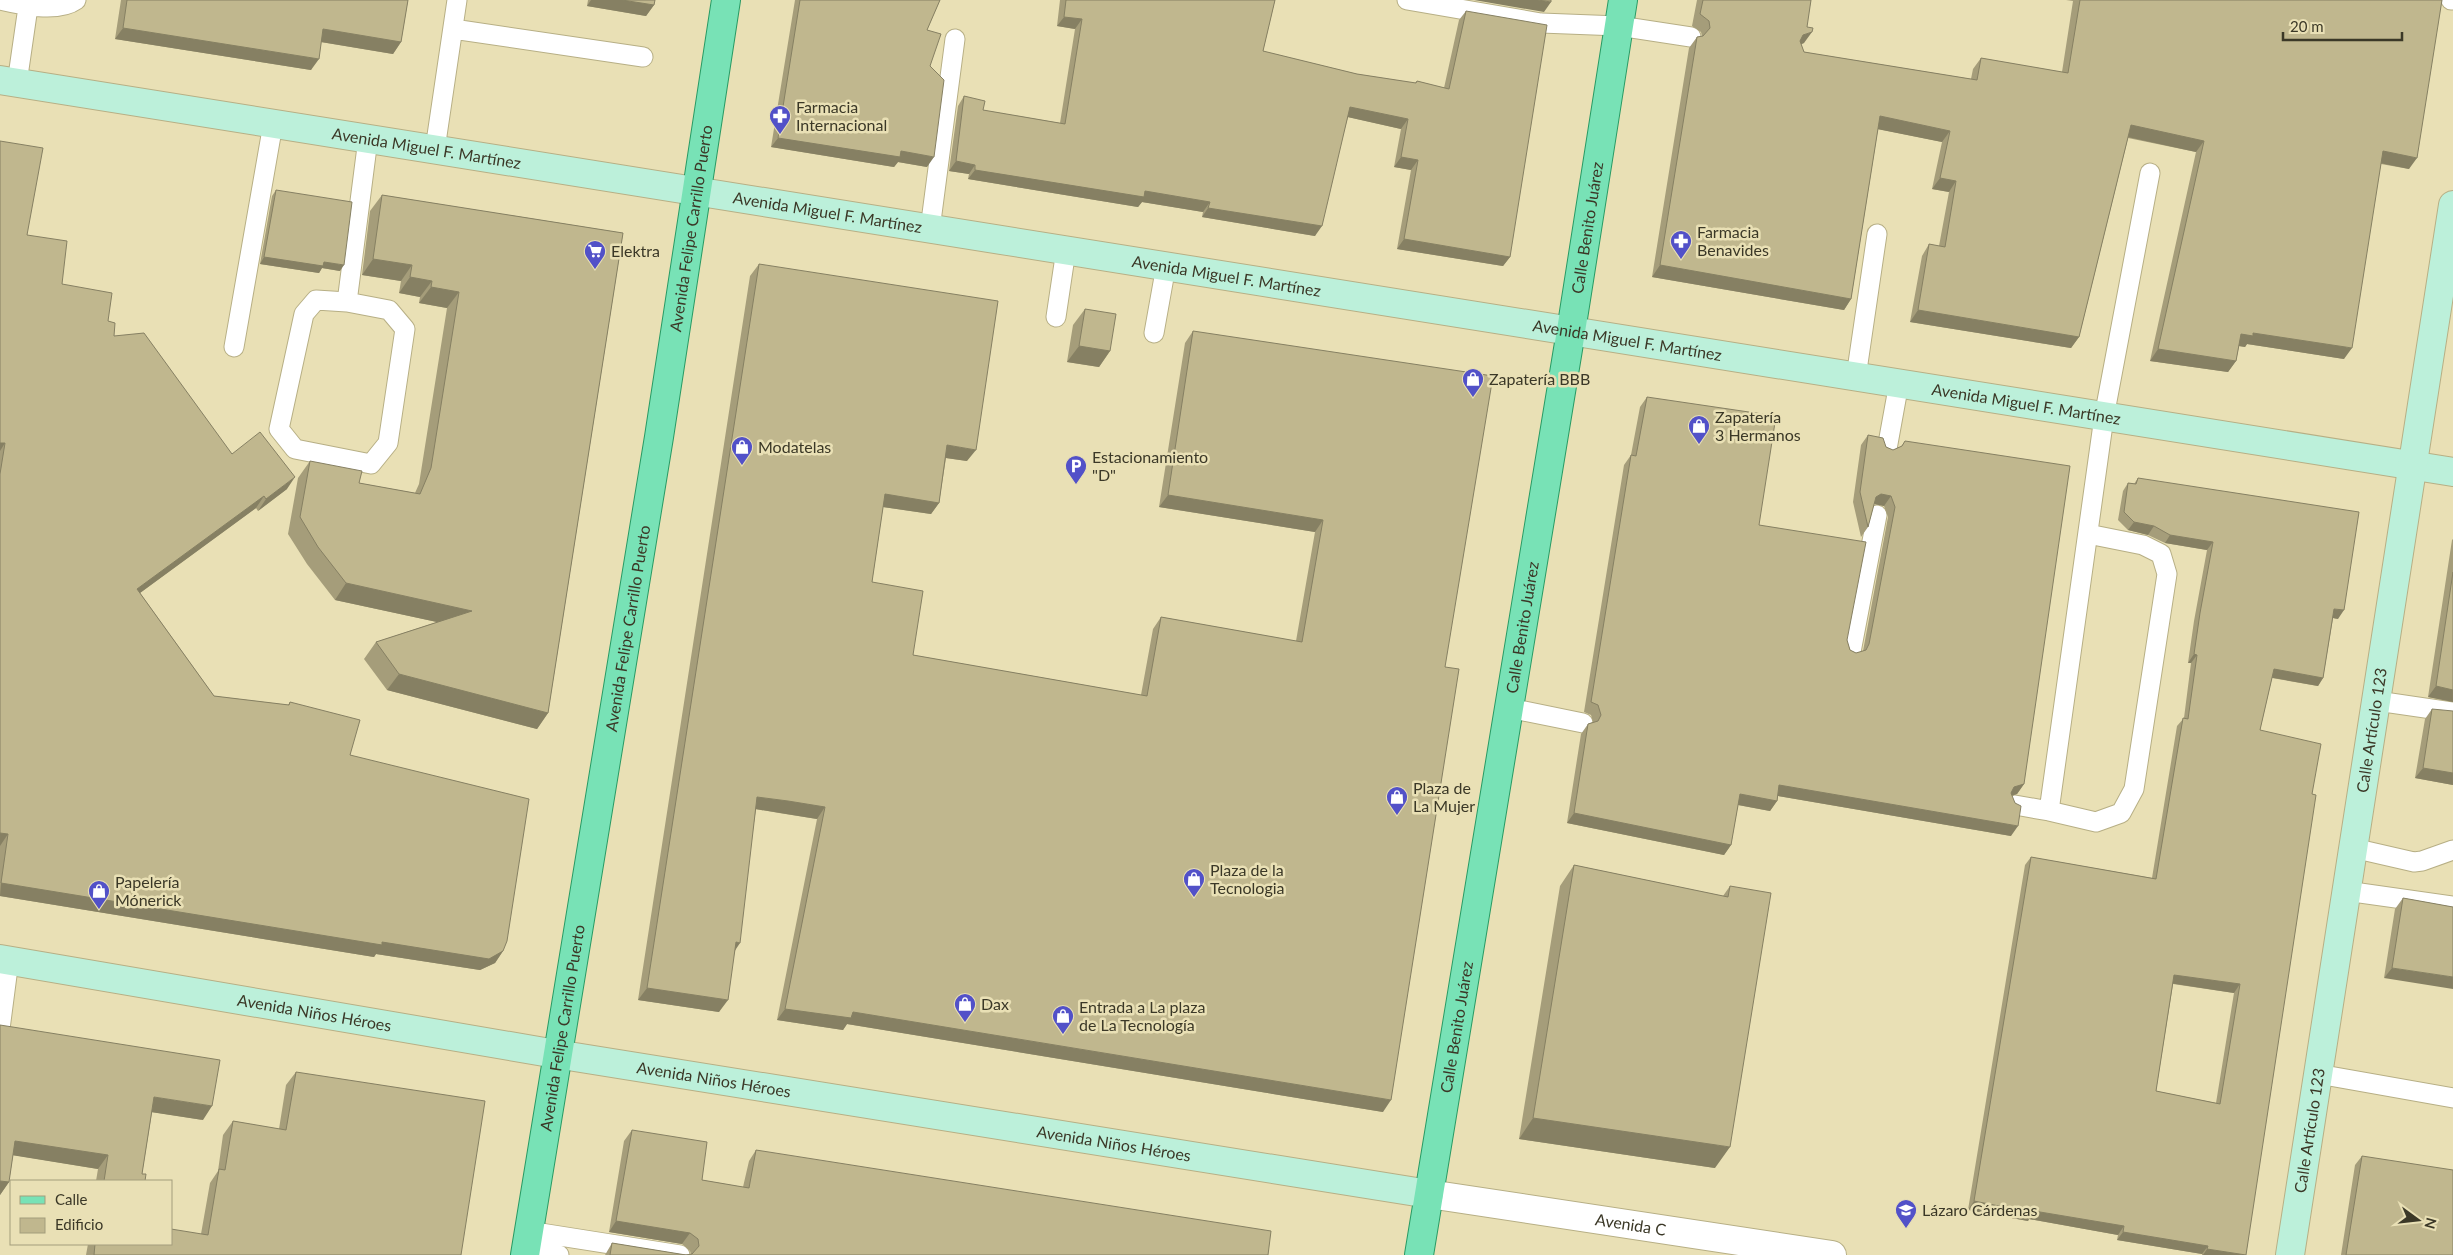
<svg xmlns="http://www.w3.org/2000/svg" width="2453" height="1255" font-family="Lato,sans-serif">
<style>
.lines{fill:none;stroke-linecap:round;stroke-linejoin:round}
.lane-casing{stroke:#b7af85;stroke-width:21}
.street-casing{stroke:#b7af85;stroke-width:30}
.secondary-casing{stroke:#b7af85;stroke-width:30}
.primary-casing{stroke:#289a64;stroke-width:30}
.lane{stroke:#fff;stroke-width:19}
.street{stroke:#fff;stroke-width:28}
.secondary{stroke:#bcf0da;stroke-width:28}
.primary{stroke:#78e2b6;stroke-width:28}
.wall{fill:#a59d7a;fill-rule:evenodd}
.shaded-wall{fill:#868063}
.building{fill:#c0b78e;stroke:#868063;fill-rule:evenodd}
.labels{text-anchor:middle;stroke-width:5;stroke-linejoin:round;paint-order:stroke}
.poi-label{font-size:16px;fill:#3b3827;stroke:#e9e0b5;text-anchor:start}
.street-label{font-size:16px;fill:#3b3827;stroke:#e9e0b5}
</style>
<rect width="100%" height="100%" fill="#e9e0b5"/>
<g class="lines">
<g class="lane-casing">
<path id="lane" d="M0,0c21,5 58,13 76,0
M1407,0l134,23 78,3 72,11
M2451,0h2
M453,29l190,28
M17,83l11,-76
M435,149l22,-149
M930,229l25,-190
M316,300l31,2 42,8 16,19 -17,114 -17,21 -76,-15 -16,-20 25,-115z
M347,302l21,-163
M1056,317l10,-67
M1154,333l12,-67
M234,347l39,-223
M1856,377l21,-143
M1887,449l12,-66
M2088,534l55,11 18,9 6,20 -33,215 -13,24 -25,9 -47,-11 55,-394 46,-244
M1851,652l26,-137
M2377,701l76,11
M1509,708l74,15
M2015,805l34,6
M2353,848l61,14 8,-1 31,-11
M2346,891l107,15
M0,1029l9,-69
M2318,1074l135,24
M528,1231l152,24
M526,1249l33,6"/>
</g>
<g class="street-casing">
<g id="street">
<path id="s1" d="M1429,1194l403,61"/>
</g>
</g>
<g class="secondary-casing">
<g id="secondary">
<path id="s2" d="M0,80l2453,392"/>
<path id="s3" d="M0,959l556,95 873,140"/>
<path id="s4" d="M2290,1255l163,-1050"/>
</g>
</g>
<g class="primary-casing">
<g id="primary">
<path id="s5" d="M525,1255l134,-818 67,-437"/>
<path id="s6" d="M1419,1255l152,-924 52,-331"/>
</g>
</g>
<use href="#lane" class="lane"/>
<use href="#street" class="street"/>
<use href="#secondary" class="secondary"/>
<use href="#primary" class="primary"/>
</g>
<path class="wall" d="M121,0h287l-7,42 -8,12 -72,-12 -10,28 -196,-31z
M588,0h67l-1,5 -8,11 -59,-10z
M795,0h145l-13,30 3,36 -3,101 -29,-5 -4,5 -123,-20z
M1060,0h215l-12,51 94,23 58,9 2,-2 27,7 15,-68 7,-9 44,246 -7,9 -106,-17 14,-79 -17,-3 7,-38 -53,-12 -33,119 -113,-19 1,-5 -61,-10 -4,5 -170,-28 1,-5 -20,-3 9,-65 6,-10 19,14 77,13 15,-94 -18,-3z
M1697,0h114l-7,43 -3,1 3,8 167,27 2,-10 8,-11 81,14 11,-71 -7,-1h376l-33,169 -28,-5 -37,195 -97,-15 -2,3 -6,-1 -3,15 -8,11 -78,-11 46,-209 -68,-14 -49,199 -8,11 -161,-26 12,-66 7,-12 10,2 10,-54 -17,-3 10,-47 -64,-13 -27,170 -7,11 -192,-33 37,-229 8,-11 5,-1 -1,-4 -9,-6z
M0,141l27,94 35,49 46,37 6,15 118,118 55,35 -29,22 -2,-3 -116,85 74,103 74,9 2,-3 60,53 153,196 -8,12 -15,7 -104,-16 -2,3 -374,-61z
M276,190l64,81 -18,-3 -3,5 -59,-9 12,-68z
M382,195l241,38 -75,480 -11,16 -150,-39 -23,-31 12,-17 61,-20 -102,-22 -28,-36 -19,-30 10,-56 12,-17 49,22 56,10 4,-9 28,-176 -28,-5 1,-6 -21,-4 2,-12 -39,-6 8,-64z
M759,264l208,197 -21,-3 -7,45 -8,11 -48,-7 -11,75 41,73 228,40 12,-66 8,-12 135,24 19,-109 -156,-25 26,-164 8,-12 252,336 -62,445 -536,-88 -4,6 -66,-10 40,-201 -38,-6 -23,-4 -21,142 -16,61 -81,-12 112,-724z
M1085,309l25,42 -11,16 -32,-5 6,-37z
M1647,397l112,128 88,115 3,10 6,3 7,-2 25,-134 -4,-11 -10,-2 -6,23 -7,10 -8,-35 8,-57 7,-10 18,12 7,3 8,-3 4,-6 119,343 -7,10 -5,2 -1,40 -233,-40 -1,5 -7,10 -32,-6 -7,40 -7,10 -157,-32 14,-89 7,-10 5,-2 -2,-7 -7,-3 40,-247 7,-10 9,-48z
M2138,478l200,141 -5,-1 -10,60 -5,8 -46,-8 -12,52 52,64 -66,461h-44v-1l-85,-14 1,-5 -89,-16 -1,2 -60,-11 57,-345 6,-8 121,21 25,-152 7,-8 7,-55h-3l6,-42 13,-71 -42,-7 -17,-8 -20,-5 -10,-10 5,-29 5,-8 6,1zM2173,984l61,9 -18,110 -60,-12z
M2453,539v163l-25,-5 24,-157z
M2432,709l21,76 -38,-7 10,-59z
M1574,865l149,31 7,-10 -15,282 -196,-29 41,-253z
M2403,898l50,9 -69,71 11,-69z
M0,1025l203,95 -51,-8 -10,62 3,7h-49l2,-12 -85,-14 -4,27 -9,13z
M296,1072l165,183h-375l2,-11h83l30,-10 9,-51 8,-12 5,-36 10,-14 46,8 7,-44z
M632,1130l70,50 41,7 6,-26 7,-11 512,105h-663l7,-12 74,12 5,-1 -1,-3 -8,-7 -73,-12 15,-91z
M2362,1156l91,99h-112l14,-90z"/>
<path class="shaded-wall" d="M591,0h31l32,5 -8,11 -59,-10z
M1474,0h64l13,2 -7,10z
M1064,17l18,2 -7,10 -18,-3z
M123,28l196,31 -8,11 -196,-31z
M323,29l78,13 -8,12 -78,-13z
M1812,32l-8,11 -9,4 8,-12z
M1350,107l58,12 -7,10 -58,-13z
M1880,116l70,15 -8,11 -70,-14z
M2131,125l73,16 -8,11 -73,-16z
M778,138l123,13 33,6 -7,10 -29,-5 -4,5 -123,-20z
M2383,151l34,7 -8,11 -34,-7z
M1401,157l17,3 -7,10 -17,-3z
M956,161l19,4 -6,9 -20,-3z
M975,170l170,21 65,11 -7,10 -61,-10 -4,5 -170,-28z
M1940,178l16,3 -7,11 -17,-3z
M1208,208l114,18 -7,10 -113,-19z
M1404,239l106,18 -7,9 -106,-17z
M264,257l60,5 20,3 -4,6 -18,-3 -3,5 -59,-9z
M373,259l39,6 -11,16 -39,-6z
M1660,265l191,34 -7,11 -192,-33z
M410,277l22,4 -12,16 -21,-4z
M431,287l28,5 -12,16 -28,-5z
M1918,310l161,27 -8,11 -161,-26z
M2253,333l99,15 -8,11 -97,-15 -2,3 -12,-2 8,-11z
M1079,346l31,5 -11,16 -32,-5z
M2158,349l78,12 -8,11 -78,-11z
M0,443h5l-5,8z
M947,445l29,5 -9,11 -28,-4z
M295,477l-8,12 -29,22 8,-12z
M885,494l54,9 -8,11 -55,-8z
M1881,494l10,2 -7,10 -10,-2 2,-7z
M1168,495l155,25 -8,12 -156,-25z
M264,496l-8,12 -127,93 8,-12z
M2134,522l20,4 -6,9 -20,-5z
M2170,535l43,7 -6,8 -42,-7z
M346,583l126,28 -12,16 -125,-27z
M2334,609l10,1 -6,9 -10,-2z
M2194,654l3,1 -6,8h-3z
M2274,669l49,9 -5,8 -50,-9z
M399,674l149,39 -11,16 -150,-39z
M2436,686l17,4v12l-25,-5z
M2423,768l30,5v12l-38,-7z
M2024,784l-7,10 -10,3 7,-10z
M1779,785l239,41 -7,10 -239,-41z
M1740,794l37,7 -7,10 -37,-7z
M757,797l31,4 37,6 -8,12 -68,-11z
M1574,813l157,32 -7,10 -157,-32z
M0,833l8,1 -8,12z
M1,883l381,59 121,9 -8,12 -15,7 -104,-16 -2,3 -374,-61z
M736,942l4,1 -8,12z
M2392,968l61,9v12l-69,-11z
M2174,975l66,9 -6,9 -65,-10z
M647,988l81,12 -9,12 -81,-12z
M785,1009l68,3 538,88 -8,12 -536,-88 -4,6 -66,-10z
M154,1097l58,9 -9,14 -59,-9z
M1533,1118l197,29 -15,21 -196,-29z
M15,1141l93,14 -10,14 -93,-15z
M0,1181l9,1 -9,13z
M1974,1201l150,25 -6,9 -89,-16 -1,2 -60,-11z
M616,1221l74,12 -8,11 -73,-12z
M2123,1232l85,14 -6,8 -85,-14z
M2207,1249l39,6h-43z"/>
<path class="building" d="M127,0h281l-7,42 -78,-13 -4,30 -196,-31z
M622,0h33l-1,5z
M800,0h140l-13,30 14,4 -11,32 14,14 -10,77 -33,-6 -1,6 -122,-19z
M1066,0h209l-12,51 94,23 59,9 1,-2 32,8 17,-78 81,14 -37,232 -106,-18 14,-79 -17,-3 7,-38 -58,-12 -28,119 -114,-18 2,-6 -65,-11 -1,6 -169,-27v-5l-19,-4 8,-65 21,5 -2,9 82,14 17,-105 -18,-2z
M1538,0h13v2z
M1703,0h108l-4,27 6,1 -1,4 -9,3 -3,6 4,11 173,28 4,-22 87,15 12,-73h362l-25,158 -34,-7 -31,197 -99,-15v3l-12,-2 -5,27 -78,-12 46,-208 -73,-16 -52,212 -161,-27 11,-66 16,3 11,-66 -16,-3 10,-47 -70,-15 -29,183 -191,-34 37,-228 6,-1 7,-8 -1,-7 -9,-7z
M0,141l43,7 -16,87 40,6 -5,43 50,9 -4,28 7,2 -1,13 30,-3 88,121 28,-22 35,45 -29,22 -2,-3 -127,93 77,107 75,9 1,-3 70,18 -10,35 179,44 -22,142 -4,10 -14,8 -107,-17v3l-381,-62 7,-49 -8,-1v-359l5,-31h-5z
M276,190l76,12 -8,63 -20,-3 -1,4 -59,-9z
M382,195l241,38 -75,480 -149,-39 -23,-32 96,-31 -126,-28 -28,-36 -18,-30 10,-56 52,10 -3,12 61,11 11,-26 28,-176 -28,-5 1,-6 -22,-4 2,-12 -39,-6z
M759,264l239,37 -22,149 -29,-5 -8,58 -54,-9 -13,88 51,9 -10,64 234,41 14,-79 141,25 21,-122 -155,-25 25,-164 300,45 -48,291 14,2 -68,431 -538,-88 -2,6 -66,-9 40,-202 -37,-6 -31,-4 -17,146 -4,-1 -8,58 -81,-12z
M1085,309l31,5 -6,37 -31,-5z
M1647,397l129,19 -17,109 107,17 -19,98 3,10 6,3 10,-3 3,-6 26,-137 -4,-11 -10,-2 -5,3 -8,30 -8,-35 8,-57 15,3 3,9 7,3 9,-4 3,-5 165,25 -46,318 -10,3 -3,6 4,10 6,3 -3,20 -239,-41 -2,16 -37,-7 -9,51 -157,-32 14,-89 10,-3 3,-6 -3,-10 -7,-3 40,-247 5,1z
M2138,478l221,34 -15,98 -10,-1 -11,69 -49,-9 -14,61 61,14 -9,50 4,1 -70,460 -39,-6 1,-3 -85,-14 1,-6 -90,-15v2l-60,-12 57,-344 125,22 27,-161 5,1 9,-64 -3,-1 6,-41 13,-71 -43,-7 -16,-9 -20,-4 -10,-10 4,-29 8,1zM2174,975l66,9 -20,120 -64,-13z
M2453,572v118l-17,-4z
M2432,709l21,2v62l-30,-5z
M1574,865l154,32 2,-11 41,7 -41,254 -197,-29z
M2403,898l50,9v70l-61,-9z
M0,1025l220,35 -8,46 -58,-9 -12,77h4l-1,7h-41l4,-26 -93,-14 -6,41 -9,-1z
M296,1072l189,29 -24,154h-367l1,-11h76v-15l37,6 11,-66 6,1 8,-49 53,9z
M632,1130l75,12 -5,38 47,8 7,-38 515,81 -3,24h-658l2,-12 74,12 6,-1 7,-8 -1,-7 -8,-6 -74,-12z
M2362,1156l91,14v85h-107z"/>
<defs>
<g id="pharmacy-pin" transform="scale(1.125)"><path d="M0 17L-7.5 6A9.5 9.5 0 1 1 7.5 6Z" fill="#5251c8" stroke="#e9e0b5"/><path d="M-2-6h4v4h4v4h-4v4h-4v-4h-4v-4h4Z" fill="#fff"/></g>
<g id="supermarket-pin" transform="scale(1.125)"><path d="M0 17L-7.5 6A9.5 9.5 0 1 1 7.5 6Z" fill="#5251c8" stroke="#e9e0b5"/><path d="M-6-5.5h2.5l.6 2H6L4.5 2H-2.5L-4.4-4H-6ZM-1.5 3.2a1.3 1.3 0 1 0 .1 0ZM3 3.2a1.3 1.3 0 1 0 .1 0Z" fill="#fff"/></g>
<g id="shop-pin" transform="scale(1.125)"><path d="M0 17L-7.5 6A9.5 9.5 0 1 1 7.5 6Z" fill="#5251c8" stroke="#e9e0b5"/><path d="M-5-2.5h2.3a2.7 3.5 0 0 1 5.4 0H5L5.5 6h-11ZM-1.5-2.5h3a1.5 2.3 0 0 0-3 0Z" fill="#fff"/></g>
<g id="parking-pin" transform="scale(1.125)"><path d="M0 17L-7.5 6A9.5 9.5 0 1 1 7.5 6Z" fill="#5251c8" stroke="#e9e0b5"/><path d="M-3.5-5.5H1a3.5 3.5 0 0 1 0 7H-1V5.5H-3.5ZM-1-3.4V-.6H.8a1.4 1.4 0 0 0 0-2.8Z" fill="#fff"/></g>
<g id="school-pin" transform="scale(1.125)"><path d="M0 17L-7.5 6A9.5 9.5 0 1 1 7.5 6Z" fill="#5251c8" stroke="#e9e0b5"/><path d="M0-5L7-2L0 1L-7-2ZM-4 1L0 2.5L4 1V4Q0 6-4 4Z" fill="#fff"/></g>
</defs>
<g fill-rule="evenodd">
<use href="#pharmacy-pin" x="780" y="116"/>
<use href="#pharmacy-pin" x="1681" y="241"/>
<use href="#supermarket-pin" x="595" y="251"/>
<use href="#shop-pin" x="1473" y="379"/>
<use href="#shop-pin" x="1699" y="426"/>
<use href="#shop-pin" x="742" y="447"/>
<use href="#parking-pin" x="1076" y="466"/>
<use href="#shop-pin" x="1397" y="797"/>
<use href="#shop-pin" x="1194" y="879"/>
<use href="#shop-pin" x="99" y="891"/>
<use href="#shop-pin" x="965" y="1004"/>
<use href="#shop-pin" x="1063" y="1016"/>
<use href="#school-pin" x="1906" y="1210"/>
</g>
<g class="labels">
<g class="poi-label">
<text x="796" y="113">Farmacia<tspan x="796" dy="18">Internacional</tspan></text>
<text x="1697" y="238">Farmacia<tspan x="1697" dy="18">Benavides</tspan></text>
<text x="611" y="257">Elektra</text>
<text x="1489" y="385">Zapatería BBB</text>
<text x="1715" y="423">Zapatería<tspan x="1715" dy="18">3 Hermanos</tspan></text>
<text x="758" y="453">Modatelas</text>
<text x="1092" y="463">Estacionamiento<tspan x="1092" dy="18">"D"</tspan></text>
<text x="1413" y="794">Plaza de<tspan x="1413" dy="18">La Mujer</tspan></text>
<text x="1210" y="876">Plaza de la<tspan x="1210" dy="18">Tecnologia</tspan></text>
<text x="115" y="888">Papelería<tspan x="115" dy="18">Mónerick</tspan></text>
<text x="981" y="1010">Dax</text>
<text x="1079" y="1013">Entrada a La plaza<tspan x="1079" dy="18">de La Tecnología</tspan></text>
<text x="1922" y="1216">Lázaro Cárdenas</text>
</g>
<g class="street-label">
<text dy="6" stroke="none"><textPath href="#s2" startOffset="432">Avenida Miguel F. Martínez</textPath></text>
<text dy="6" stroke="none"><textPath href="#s2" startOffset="838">Avenida Miguel F. Martínez</textPath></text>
<text dy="6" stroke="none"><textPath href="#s5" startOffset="1040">Avenida Felipe Carrillo Puerto</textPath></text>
<text dy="6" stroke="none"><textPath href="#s6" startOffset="1041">Calle Benito Juárez</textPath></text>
<text dy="6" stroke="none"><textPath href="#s2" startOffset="1242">Avenida Miguel F. Martínez</textPath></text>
<text dy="6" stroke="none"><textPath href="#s2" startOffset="1648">Avenida Miguel F. Martínez</textPath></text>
<text dy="6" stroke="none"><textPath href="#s2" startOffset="2052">Avenida Miguel F. Martínez</textPath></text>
<text dy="6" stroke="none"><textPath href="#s5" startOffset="635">Avenida Felipe Carrillo Puerto</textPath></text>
<text dy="6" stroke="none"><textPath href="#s6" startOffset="636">Calle Benito Juárez</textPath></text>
<text dy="6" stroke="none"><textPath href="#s4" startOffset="531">Calle Artículo 123</textPath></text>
<text dy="6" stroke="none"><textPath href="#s3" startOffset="319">Avenida Niños Héroes</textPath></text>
<text dy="6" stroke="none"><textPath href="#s5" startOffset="230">Avenida Felipe Carrillo Puerto</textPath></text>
<text dy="6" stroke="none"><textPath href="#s6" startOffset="231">Calle Benito Juárez</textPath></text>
<text dy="6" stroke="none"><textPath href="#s3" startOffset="724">Avenida Niños Héroes</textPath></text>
<text dy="6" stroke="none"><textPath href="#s4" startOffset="126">Calle Artículo 123</textPath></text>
<text dy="6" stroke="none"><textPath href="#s3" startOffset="1129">Avenida Niños Héroes</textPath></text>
<text dy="6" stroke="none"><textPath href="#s1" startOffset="204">Avenida C</textPath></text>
</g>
</g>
<rect x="10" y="1180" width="162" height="65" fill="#e9e0b5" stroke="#a39d7c"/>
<rect x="20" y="1196" width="25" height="8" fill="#78e2b6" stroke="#a39d7c"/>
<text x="55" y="1205" font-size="15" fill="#3b3827">Calle</text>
<rect x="20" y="1218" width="25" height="15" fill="#c0b78e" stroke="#a39d7c"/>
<text x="55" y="1230" font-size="15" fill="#3b3827">Edificio</text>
<g transform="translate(2418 1220) rotate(105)" stroke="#e9e0b5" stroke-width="4" paint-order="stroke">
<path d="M0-4L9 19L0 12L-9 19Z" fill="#3b3827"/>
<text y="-8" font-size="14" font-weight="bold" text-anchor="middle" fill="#3b3827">N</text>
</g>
<path d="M2283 32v8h119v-8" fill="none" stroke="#3b3827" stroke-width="2.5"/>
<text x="2290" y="32" font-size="15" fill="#3b3827" stroke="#e9e0b5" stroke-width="4" paint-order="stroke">20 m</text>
</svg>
